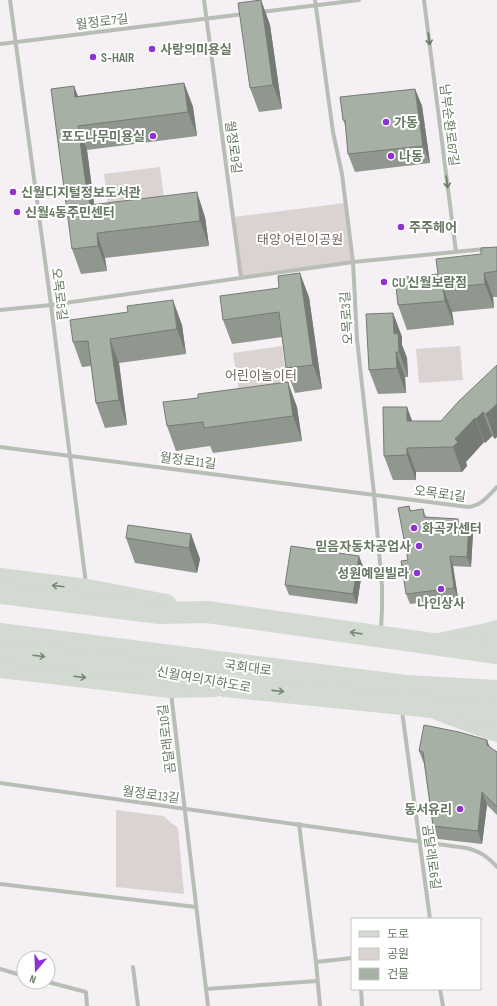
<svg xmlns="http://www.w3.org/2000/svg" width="497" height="1006" font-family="'Sofia Sans Condensed','Noto Sans KR',sans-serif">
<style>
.green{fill:#dad3d2}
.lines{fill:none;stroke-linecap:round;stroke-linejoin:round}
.minor{stroke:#b8beb6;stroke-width:4}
.primary{stroke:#d3dad2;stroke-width:22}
.trunk{stroke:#d3dad2;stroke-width:22}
.wall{fill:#90978e}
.shaded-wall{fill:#757b74}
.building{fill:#a7b0a5;stroke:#757b74}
.oneway{stroke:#667962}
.oneway2{stroke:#768873}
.poi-dot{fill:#8e32d2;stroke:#fff;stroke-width:1.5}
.labels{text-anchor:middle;stroke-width:4;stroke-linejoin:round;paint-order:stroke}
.street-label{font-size:13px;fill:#667962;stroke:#fff}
.poi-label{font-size:13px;font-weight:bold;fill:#667962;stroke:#fff;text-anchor:start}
.park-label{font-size:13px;fill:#766664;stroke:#fff}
</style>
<rect width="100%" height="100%" fill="#f4f0f3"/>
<path class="green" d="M160,167l6,48 -56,7 -6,-48z
M345,203l8,59 -112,15 -8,-60z
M282,346l7,52 -48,7 -8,-52z
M460,346l3,34 -44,3 -3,-34z
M116,810l47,6 15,12 6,66 -68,-7z"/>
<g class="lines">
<path class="minor" d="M10,0l41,305 35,279
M204,0l37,277
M315,0l18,132 9,42 11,88 4,77 17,155 8,92v24l-1,19
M424,0l32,252
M261,12l98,-12
M0,44l244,-30
M0,310l51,-5 302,-43 132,-13
M0,447l468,60c13,-1 20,-11 29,-20
M171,693l37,313
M402,711l28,208
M0,783l466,65c14,3 22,9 31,19
M299,824l17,138 4,44
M0,884l196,23
M316,962l36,-4
M133,967l5,39
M0,969l24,7
M48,982l38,10 1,14
M206,989l111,-8
M361,989l1,17
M440,989l3,17"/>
<path class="primary" d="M0,579l87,11 79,15
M0,634l406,52 91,5
M438,644l49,-10 10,-3
M0,667l170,20 44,-1
M439,710l58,21"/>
<path class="trunk" d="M0,593l159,20 48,-1 290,41
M0,651l171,21 54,14 207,21 65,4"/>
</g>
<path class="wall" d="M261,0l9,25 12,84 -23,3 -9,-24z
M184,83l9,24 4,29 -110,14 7,55 111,12 4,29 -104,12 2,13 -26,3 -9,-25 2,-163 4,10z
M415,89l7,17 8,57 -75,9 -7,-18 -2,-27 -3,-7z
M497,247v50h-4l1,11 -42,4 2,13 -47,5 -9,-25 40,-31 43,-20z
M309,297l13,92 -27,4 -9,-25 -4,-31 -50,7 -9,-24z
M393,313l9,24v8l5,13 1,19h-3l1,16 -28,1 -9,-24z
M182,325l4,29 -67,9 8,62 -22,3 -9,-25 -5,-37 -9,1 -9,-25z
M497,365l-2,74 -3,-3 -7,7 -1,-1 -18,20 1,4 -5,6h-46v8h-23l-9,-24 28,-35h29z
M297,407l5,34 -89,12 -3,-7 -34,5 -9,-25z
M409,506l2,5 12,-2 3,8 32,2 1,3 10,1 4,10 -2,34 -18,-1 5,32 -48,6 -4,-10 2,-34z
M191,534l9,25 -3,14 -62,-10 -9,-25z
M363,566l-6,38 -68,-9 -4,-10z
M490,748l7,4v63l-10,-10 -5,39 -44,-5 -5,-13 -9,-62 -5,-13z"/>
<path class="shaded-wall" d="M261,0l9,25 12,84 -9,-24z
M184,83l9,24 4,29 -9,-24z
M74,86l9,25 -8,-14z
M415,89l7,17 8,57 -7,-17z
M78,126l9,24 8,60 -5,-5 -3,-13z
M197,192l8,25 4,29 -9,-25z
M97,233l8,25 2,13 -9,-25z
M300,273l9,24 13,92 -9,-24z
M484,273l9,24 1,11 -9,-24z
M443,288l9,24 2,13 -9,-24z
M173,300l9,25 4,29 -9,-25z
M393,313l9,24v8l5,13 1,19 -9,-25 -5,-18z
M110,339l9,24 8,62 -8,-25z
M396,352l9,25 1,16 -9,-25z
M288,382l9,25 5,34 -9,-25z
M497,404v33l-2,2 -9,-25z
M407,407l9,24 -9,-10z
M483,412l9,24 -7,7 -9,-24z
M475,418l9,24 -18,20 1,4 -5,6 -9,-25 2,-8z
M407,448l9,24v8l-9,-25z
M469,523l4,10 -2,34 -4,-10z
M191,534l9,25 -3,14 -8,-25z
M359,556l4,10 -6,38 -4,-10z
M450,556l3,10 5,32 -4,-10z
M487,740l5,13 -5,-8z
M482,792l5,13 -5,39 -4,-13z"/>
<path class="building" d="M261,0l12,85 -23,3 -12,-85z
M184,83l4,29 -110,14 9,66h1l2,13 107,-13 3,29 -103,12 1,13 -26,3 -21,-160 23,-3 1,11z
M415,89l8,57 -75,8 -3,-34h-2l-3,-23z
M497,247v24l-13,2 1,11 -42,4 2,13 -47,4 -3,-27 43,-4 -2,-15 45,-5v-6z
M300,273l13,92 -27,3 -7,-56 -56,8 -3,-24 59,-8 -1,-12z
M173,300l4,29 -67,10 9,61 -23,3 -8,-62 -15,1 -3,-22 58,-8 -1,-6z
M393,313l1,21 4,-1 1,19h-3l1,16 -28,2 -3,-56z
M497,365v39l-11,10 -3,-2 -7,7 -1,-1 -20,21 3,3 -5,5 -46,1v7l-23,1 -1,-49h24v14h34l18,-20z
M288,382l5,34 -89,12 -1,-6 -36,4 -4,-24 35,-4v-4z
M409,506l1,5 13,-2 1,8 34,2v3l11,1 -2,34 -17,-1 4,32 -48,6 -5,-33 7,-1 -10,-52z
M128,525l63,9 -2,14 -63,-10z
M291,546l68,10 -6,38 -68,-9z
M424,725l35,7 28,8v5l10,7v55l-15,-15 -4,39 -45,-5 -10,-74 -4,-1z"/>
<defs><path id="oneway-shaft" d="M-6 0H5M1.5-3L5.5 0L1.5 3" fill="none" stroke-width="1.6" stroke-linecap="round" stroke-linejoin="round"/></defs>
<g class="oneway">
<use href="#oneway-shaft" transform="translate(429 39) rotate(83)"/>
<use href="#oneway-shaft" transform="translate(447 182) rotate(83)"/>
</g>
<g class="oneway2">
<use href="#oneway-shaft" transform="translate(58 586) rotate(-173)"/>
<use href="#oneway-shaft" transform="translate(356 633) rotate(-172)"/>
<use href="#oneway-shaft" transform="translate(39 656) rotate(7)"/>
<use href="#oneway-shaft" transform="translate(80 677) rotate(7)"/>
<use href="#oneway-shaft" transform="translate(278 691) rotate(6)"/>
</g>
<g class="poi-dot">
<circle cx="152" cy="49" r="4"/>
<circle cx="93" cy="57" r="4"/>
<circle cx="386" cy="122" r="4"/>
<circle cx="153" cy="136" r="4"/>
<circle cx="391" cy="156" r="4"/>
<circle cx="13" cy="192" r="4"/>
<circle cx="17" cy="212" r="4"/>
<circle cx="401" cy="227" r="4"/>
<circle cx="384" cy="282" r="4"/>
<circle cx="414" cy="528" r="4"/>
<circle cx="419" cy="546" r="4"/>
<circle cx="417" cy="573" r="4"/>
<circle cx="441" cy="589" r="4"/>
<circle cx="460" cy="809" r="4"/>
</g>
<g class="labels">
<g class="street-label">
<text transform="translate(102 21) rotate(-7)" y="5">월정로7길</text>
<text transform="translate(450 125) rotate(83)" y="5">남부순환로67길</text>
<text transform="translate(234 147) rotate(82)" y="5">월정로9길</text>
<text transform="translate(60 294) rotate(83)" y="5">오목로5길</text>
<text transform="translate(346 318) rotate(-94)" y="5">오목로3길</text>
<text transform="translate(188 460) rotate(7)" y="5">월정로11길</text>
<text transform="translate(440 493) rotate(7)" y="5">오목로1길</text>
<text transform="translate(248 667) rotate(7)" y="5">국회대로</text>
<text transform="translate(204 679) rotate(10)" y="5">신월여의지하도로</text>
<text transform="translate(166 739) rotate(-97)" y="5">곰달래로10길</text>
<text transform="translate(151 794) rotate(8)" y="5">월정로13길</text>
<text transform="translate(432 857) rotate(82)" y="5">곰달래로6길</text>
</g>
<g class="poi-label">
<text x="160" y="54">사랑의미용실</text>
<text x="101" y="62">S-HAIR</text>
<text x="394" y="127">가동</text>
<text x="145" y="141" text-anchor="end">포도나무미용실</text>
<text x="399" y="161">나동</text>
<text x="21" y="197">신월디지털정보도서관</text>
<text x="25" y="217">신월4동주민센터</text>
<text x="409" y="232">주주헤어</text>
<text x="392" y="287">CU 신월보람점</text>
<text x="422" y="533">화곡카센터</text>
<text x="411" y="551" text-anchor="end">믿음자동차공업사</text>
<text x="409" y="578" text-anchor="end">성원예일빌라</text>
<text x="441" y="608" text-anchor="middle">나인상사</text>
<text x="452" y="814" text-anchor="end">동서유리</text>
</g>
<g class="park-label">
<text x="300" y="244">태양 어린이공원</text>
<text x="261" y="380">어린이놀이터</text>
</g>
</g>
<rect x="351" y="918" width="130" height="72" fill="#ffffff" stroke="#c2c9c0"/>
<rect x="359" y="931" width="20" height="6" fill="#d3dad2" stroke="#c2c9c0"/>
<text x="387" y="938" font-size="12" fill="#667962">도로</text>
<rect x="359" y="948" width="20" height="12" fill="#dad3d2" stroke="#c2c9c0"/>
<text x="387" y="958" font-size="12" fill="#667962">공원</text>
<rect x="359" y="968" width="20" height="12" fill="#a7b0a5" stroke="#c2c9c0"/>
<text x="387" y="978" font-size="12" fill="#667962">건물</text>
<g transform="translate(36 970) rotate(199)"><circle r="19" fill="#ffffff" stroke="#c2c9c0"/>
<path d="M0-3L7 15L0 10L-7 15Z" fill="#8e32d2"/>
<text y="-6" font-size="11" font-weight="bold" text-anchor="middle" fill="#667962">N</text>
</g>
</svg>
